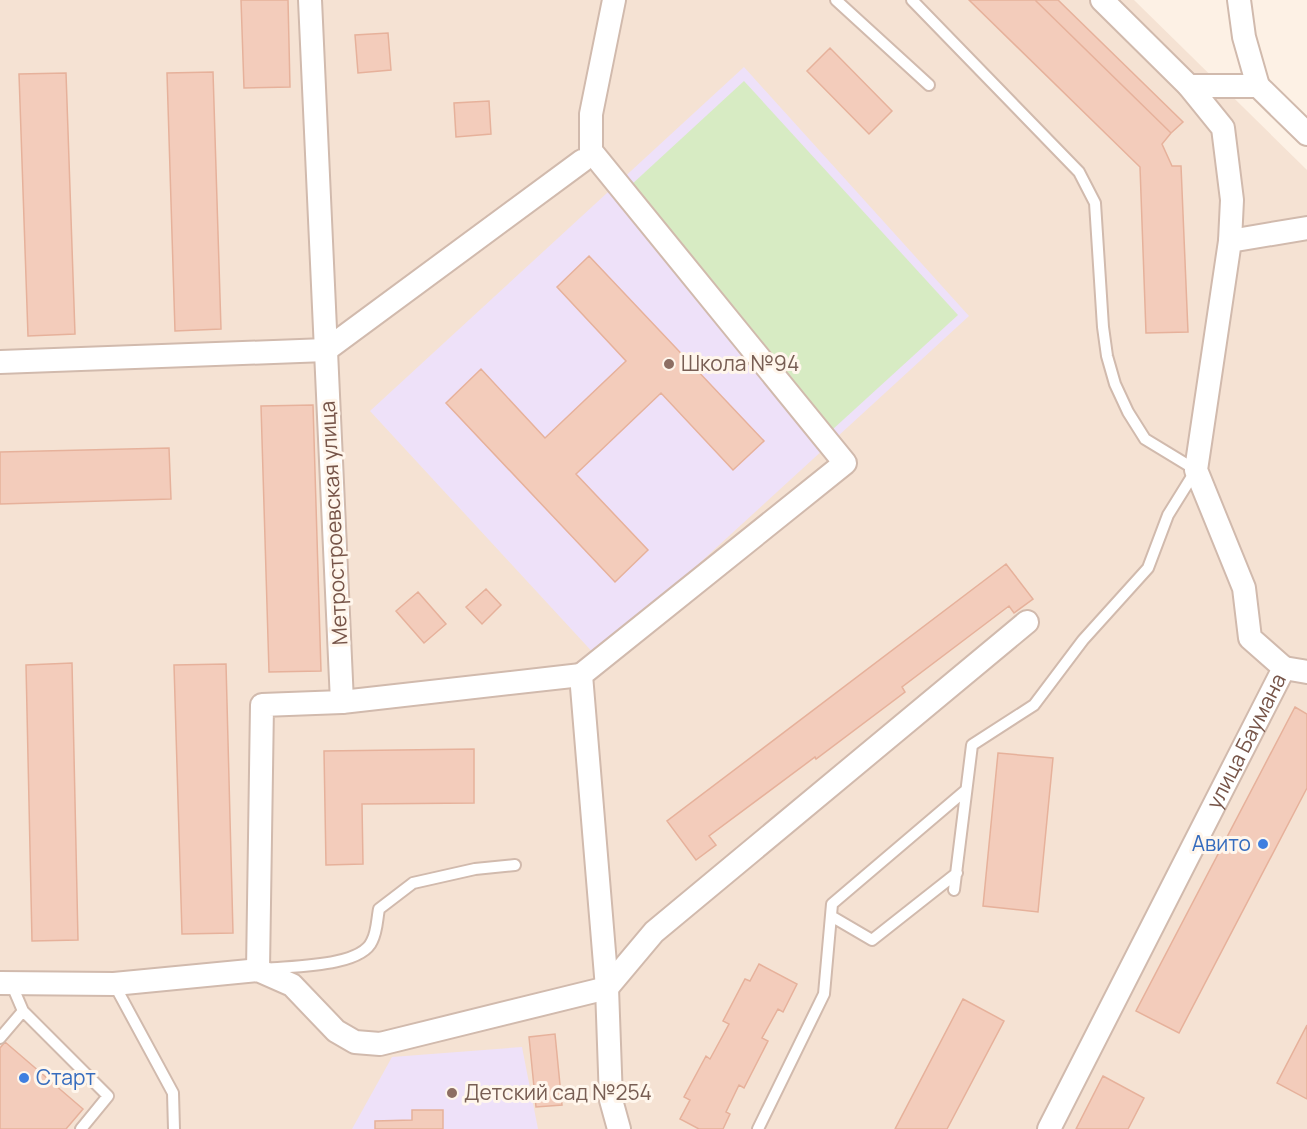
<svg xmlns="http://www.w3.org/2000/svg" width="1307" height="1129" font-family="Manrope,sans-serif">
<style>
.residential{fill:#f5e2d3}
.education{fill:#eee1f9}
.green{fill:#d7ebc3}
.building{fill:#f3ccbb;stroke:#e6b19b;stroke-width:1.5}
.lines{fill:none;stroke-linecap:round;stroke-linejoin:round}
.service-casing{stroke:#d1baad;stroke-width:14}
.minor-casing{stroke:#d1baad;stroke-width:26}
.service{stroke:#fff;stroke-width:10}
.minor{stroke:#fff;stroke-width:22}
.education-dot{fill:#8d6e63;stroke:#fff6ec;stroke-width:2}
.shop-dot{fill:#3f7fe0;stroke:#fff6ec;stroke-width:2}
.labels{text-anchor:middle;stroke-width:6;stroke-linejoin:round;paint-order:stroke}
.education-label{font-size:21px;fill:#785e54;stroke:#fff6ec;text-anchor:start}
.street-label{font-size:21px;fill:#775549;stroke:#fff6ec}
.shop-label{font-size:21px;fill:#366cbe;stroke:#fff6ec;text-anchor:end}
</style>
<rect width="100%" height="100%" fill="#fdf1e5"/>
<path class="residential" d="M0,0h1134l173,170v959h-1307z"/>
<path class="education" d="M744,67l225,249 -372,341 -227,-246z
M522,1047l16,82h-186l40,-72z"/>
<path class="green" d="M744,81l214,234 -126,115 -214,-233z"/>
<path class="building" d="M241,0h47l2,87 -46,1z
M969,0h66l136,133 -9,11 10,22h9l7,166 -42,1 -6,-166z
M1035,0h23l125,122 -12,11z
M388,33l3,37 -33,3 -3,-38z
M830,48l62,63 -23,23 -62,-63z
M213,72l8,257 -46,2 -8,-258z
M66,73l9,261 -47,2 -9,-262z
M489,101l2,33 -35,3 -2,-34z
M589,256l175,185 -31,29 -72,-77 -85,81 72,76 -33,32 -169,-179 35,-34 64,69 81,-77 -69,-74z
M313,405l8,266 -52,1 -8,-266z
M169,448l2,51 -171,5v-52z
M1006,564l27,35 -19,14 -5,-7 -107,81 3,5 -89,67 -1,-2 -106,79 7,9 -20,15 -29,-39z
M486,589l15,16 -19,19 -16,-17z
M418,592l28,32 -22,19 -28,-32z
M72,663l6,277 -46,1 -6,-276z
M226,664l7,269 -51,1 -8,-269z
M1295,707l12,7v74l-128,245 -43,-22z
M474,749v54l-112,1 1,60 -37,1 -2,-114z
M998,753l55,5 -15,154 -55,-6z
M759,964l38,20 -14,28 -5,-3 -16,29 6,3 -24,47 -5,-3 -13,27 4,2 -7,15h-24l-19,-10 10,-19 -6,-3 22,-41 4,3 19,-35 -6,-3 22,-42 5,2z
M963,999l41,22 -57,108h-52z
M1307,1025v74l-30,-16z
M555,1034l7,71 -26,2 -7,-70z
M5,1042l78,67 -17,20h-66v-81z
M1103,1076l41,22 -16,31h-52z
M412,1110h31v19h-68v-8l37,-1z"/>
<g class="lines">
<g class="service-casing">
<path id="service" d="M836,0l93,85
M912,0l167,172 16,31 8,124 4,29 8,28 13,28 17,27 51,31 -28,45 -20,53 -65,72 -49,65 -62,40 -18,145
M831,916l41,24 85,-67
M266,969c25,-3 95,-2 106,-28 5,-9 5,-22 7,-32l34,-26 62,-14 40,-4
M11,983l12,28 85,85 -27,33
M114,984l59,109 1,36
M0,1038l23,-27
M758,1129l66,-135 8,-90 134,-114"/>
</g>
<g class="minor-casing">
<g id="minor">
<path d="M614,0l-23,114v37l254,312 -264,212 26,313 4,112 8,29"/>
<path d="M1102,0l87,86h69l49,48"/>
<path d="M1239,0l5,37 14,49"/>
<path d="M1189,86l34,42 9,72 -2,41"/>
<path d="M0,362l326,-12 256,-189"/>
<path d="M1284,668l23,4"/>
<path d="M342,702l239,-27"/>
<path d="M258,970l4,-265 80,-3 -32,-702"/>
<path d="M0,983l114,1 144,-14 34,15 44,46 19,11 25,2 227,-56 47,-56 373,-310"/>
<path id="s1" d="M1049,1129l235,-461 -34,-30 -6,-50 -48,-118 34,-229 77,-13"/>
</g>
</g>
<use href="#service" class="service"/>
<use href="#minor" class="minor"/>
</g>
<g class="education-dot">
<circle cx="669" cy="364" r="6"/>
<circle cx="452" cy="1093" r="6"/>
</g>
<g class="shop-dot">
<circle cx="1263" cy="844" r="6"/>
<circle cx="24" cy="1078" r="6"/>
</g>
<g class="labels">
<g class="education-label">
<text x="681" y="371">Школа №94</text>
<text x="464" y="1100">Детский сад №254</text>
</g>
<g class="street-label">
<text transform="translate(334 523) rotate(-93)" y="7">Метростроевская улица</text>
<text dy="7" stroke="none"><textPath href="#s1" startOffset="435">улица Баумана</textPath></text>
</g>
<g class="shop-label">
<text x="1251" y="851">Авито</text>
<text x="36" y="1085" text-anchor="start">Старт</text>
</g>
</g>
</svg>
